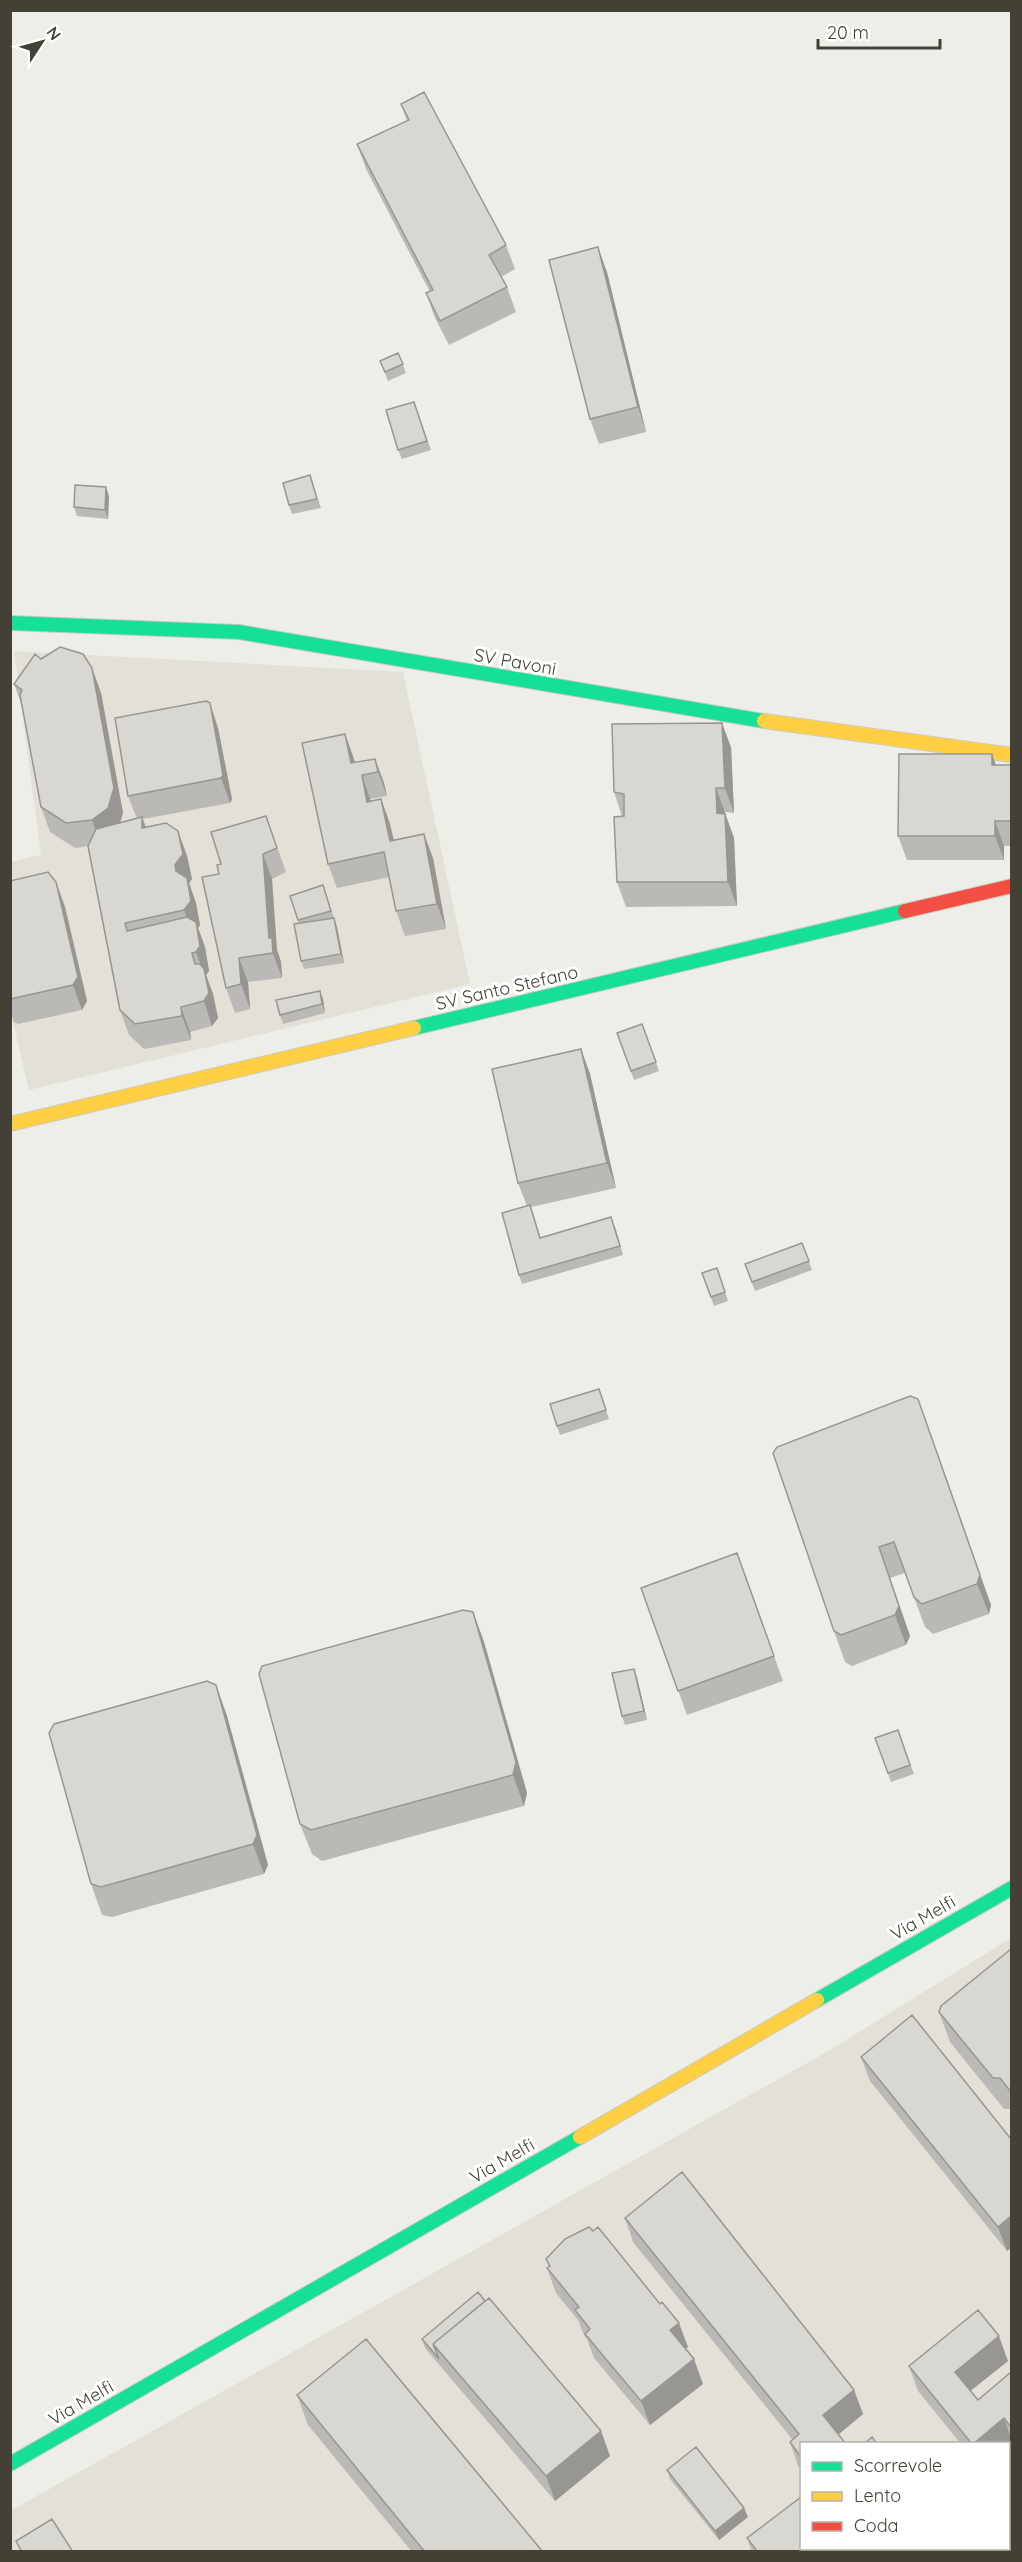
<svg xmlns="http://www.w3.org/2000/svg" width="1022" height="2562" font-family="Quicksand,sans-serif">
<style>
.residential{fill:#e2e0d7;fill-rule:evenodd}
.lines{fill:none;stroke-linecap:round;stroke-linejoin:round}
.fast-casing{stroke:#cccbc1;stroke-width:16}
.slow-casing{stroke:#cccbc1;stroke-width:16}
.jam-casing{stroke:#cccbc1;stroke-width:16}
.fast{stroke:#16e098;stroke-width:14}
.slow{stroke:#ffcf43;stroke-width:14}
.jam{stroke:#f24e42;stroke-width:14}
.wall{fill:#bab9b5}
.shaded-wall{fill:#979693}
.building{fill:#d8d7d2;stroke:#979693;stroke-width:1.5}
.labels{text-anchor:middle;stroke-width:6;stroke-linejoin:round;paint-order:stroke}
.street-label{font-size:18px;fill:#434036;stroke:#fff}
</style>
<rect width="100%" height="100%" fill="#eeeee9"/>
<path class="residential" d="M14,651l389,21 67,312 -441,106 -18,-76 -1,-152 31,-7z
M1011,1938v613l-1000,1 -1,-41 820,-461zM802,2444h206v104h-206z"/>
<g class="lines">
<g class="fast-casing">
<path id="fast" d="M10,623l229,9 525,89
M414,1028l491,-117
M817,2000l195,-112
M10,2464l570,-327"/>
</g>
<g class="slow-casing">
<path id="slow" d="M764,721l248,34
M10,1124l404,-96
M580,2137l237,-137"/>
</g>
<g class="jam-casing">
<path id="jam" d="M905,911l107,-25"/>
</g>
<use href="#fast" class="fast"/>
<use href="#slow" class="slow"/>
<use href="#jam" class="jam"/>
</g>
<path class="wall" d="M401,104l105,141 9,24 -14,8 6,10 9,25 -67,33 -14,-27 -9,-25 4,-1 -64,-123 -9,-25 50,-23z
M607,272l39,160 -47,12 -9,-25z
M398,353l8,20 -18,8 -8,-20z
M414,402l17,48 -29,9 -4,-9z
M310,475l11,33 -29,6 -3,-9z
M109,496l-1,23 -31,-3 -3,-9z
M41,659l51,9 9,25 22,120 -3,10 17,-4 -9,-23 90,-68 14,71 -2,4 -87,16 3,8 32,4 9,25 5,23 -3,4 7,20 4,22 -2,3 7,19 4,24 -3,4 7,19 5,24 -6,8 -22,6 1,8 -47,9 -15,-14 -9,-25 -32,-164 -13,2 -25,-16 -9,-25 -18,-98 -9,-25z
M345,734l10,29 20,-4 9,24 3,13 -17,3 1,2 10,-2 9,25 4,16 39,18 13,71 -41,7 -9,-25 -7,-34 -52,11 -9,-24z
M731,747l3,66 -9,-1v2l9,24 3,68 -111,1 -9,-25 5,-66 -8,-24z
M996,765h15v81h-7v14h-97l-9,-24z
M266,816l20,56 -14,7 5,71 4,12 1,16 -34,4 2,27 -15,4 -9,-25 -7,-114z
M10,881l46,1 9,25 22,94 -5,9 -64,14 -4,-2 -4,-11z
M323,885l14,42 7,36 -40,6 -3,-8 -2,-38 -9,-27z
M320,991l3,8 2,14 -42,11 -3,-9z
M642,1024l17,47 -25,9 -17,-47z
M581,1049l9,25 26,114 -85,19 9,30 75,-11 8,29 -101,29 -3,-9 8,-69 -9,-23z
M802,1243l10,27 -57,21 -10,-27z
M717,1268l11,33 -14,5 -12,-33z
M599,1389l10,30 -49,16 -3,-9z
M910,1396l81,209 -2,9 -56,20 -8,-7 -20,-54 -15,5 20,58 -4,9 -54,21 -7,-4 -11,-31z
M737,1553l46,128 -96,34 -46,-127z
M473,1612l11,30 43,151 -3,13 -202,55 -10,-7 -12,-30z
M637,1678l10,42 -22,5 -3,-9z
M216,1685l11,31 41,149 -4,9 -152,43 -10,-2 -11,-31z
M898,1730l16,44 -23,8 -16,-44z
M1011,1949v160h-7l-54,-67 -11,-30z
M861,2057l150,82 -4,112 -137,-170z
M625,2218l229,172 9,24 -25,20 -37,10v26l-3,-4 -8,-24 2,-3 -159,-197z
M546,2259l142,88 -3,2 18,35 -53,41 -56,-67 -7,-19 -3,-4 -6,-15 -22,-27 -9,-25 2,-1z
M485,2301l116,130 9,25 -55,45 -113,-133 -17,-20 -3,-9z
M1008,2361l-38,30 8,9 33,-28v72h-50l-43,-53 -9,-25z
M297,2395l246,157h-131l-104,-127z
M667,2470l81,47 -29,23 -49,-61z
M747,2538l140,14h-135z"/>
<path class="shaded-wall" d="M598,247l9,25 39,160 -8,-25z
M106,487l3,9 -1,23 -3,-9z
M92,668l9,25 22,120 -6,19 -16,13 -9,-25z
M210,703l8,25 14,71 -2,4 -9,-25z
M722,723l9,24 3,66 -9,-25z
M345,734l9,25 6,29 -9,-25z
M992,754l9,25 -9,-14z
M375,759l9,24 3,13 -9,-24z
M362,775l8,24 6,27 -9,-24z
M716,788l18,50 3,68 -9,-24 -11,-69z
M381,799l9,25 9,41 -9,-24z
M142,817l9,25 -9,-14z
M995,821l9,25v14l-9,-24z
M178,831l9,25 5,23 -3,4 7,20 4,22 -2,3 7,19 4,24 -3,4 7,19 5,24 -6,8 -8,-25 1,-24 -9,-25 -3,-17 -9,-25 -9,-45z
M424,834l9,24 13,71 -9,-25z
M263,854l9,25 5,71 4,12 1,16 -9,-25 -4,-15z
M56,882l9,25 22,94 -5,9 -9,-25z
M323,885l14,42 7,36 -3,-9 -7,-36z
M239,958l9,24 2,27 -9,-25z
M320,991l3,8 2,14 -3,-9z
M181,1007l9,25 1,8 -9,-24z
M581,1049l9,25 26,114 -9,-25z
M918,1399l73,206 -2,9 -12,-30z
M879,1547l31,89 -4,9 -11,-30z
M473,1612l11,30 43,151 -3,13 -11,-31z
M634,1669l3,9 10,42 -3,-9z
M216,1685l11,31 41,149 -4,9 -11,-30z
M1011,2216v32l-4,3 -9,-24z
M679,2323l9,24 -9,8 -9,-25z
M999,2336l9,25 -44,35 -9,-24z
M694,2359l9,25 -53,41 -9,-24z
M854,2390l9,24 -31,26 -9,-25z
M1004,2418l7,20v6l-3,3v-3h-35z
M601,2431l9,25 -55,45 -9,-25z
M744,2508l4,9 -29,23 -4,-9z
M809,2548h34l-3,4h-30z"/>
<path class="building" d="M424,92l82,153 -17,10 18,32 -67,34 -14,-28 7,-3 -76,-146 52,-24 -8,-16z
M598,247l40,160 -48,12 -41,-159z
M398,353l5,11 -18,8 -5,-11z
M414,402l13,39 -29,9 -12,-40z
M310,475l7,24 -28,6 -6,-22z
M75,485l31,2 -1,23 -31,-3z
M60,647l23,7 9,14 22,120 -6,20 -16,12 -26,3 -25,-16 -21,-112 2,-5 -8,-6 21,-30 6,5z
M206,701l4,2 13,72 -2,3 -93,18 -13,-78z
M722,723l3,65h-9l1,25 8,1 3,68h-111l-3,-65 10,-1v-22l-10,-2 -2,-68z
M345,734l6,29 24,-4 3,13 -16,3 5,27 14,-3 9,42 34,-7 13,70 -41,7 -12,-59 -56,12 -26,-121z
M899,754h93v11h19v56h-16v15h-97z
M266,816l11,32 -14,6 6,84h3l1,15 -34,5 2,26 -15,4 -24,-111 17,-3 -2,-9 4,-1 -10,-32z
M142,817v11l24,-5 12,8 5,23 -8,11 1,6 11,7 4,23 -7,9 -59,13 2,8 60,-14 9,5 4,24 -4,6 -4,1 3,11h5l4,5 5,24 -5,8 -23,6 1,9 -47,8 -15,-14 -32,-164 8,-17z
M48,872l8,10 22,95 -5,8 -63,14v-118z
M323,885l8,26 -33,9 -8,-24z
M334,918l7,36 -40,7 -7,-37z
M320,991l2,13 -42,11 -4,-15z
M642,1024l14,38 -25,9 -14,-38z
M581,1049l26,114 -89,20 -26,-114z
M530,1205l10,33 71,-21 9,29 -101,29 -17,-62z
M802,1243l7,18 -57,21 -7,-18z
M717,1268l8,24 -14,5 -9,-24z
M599,1389l7,21 -49,16 -7,-22z
M910,1396l8,3 62,176 -3,9 -55,20 -8,-7 -20,-55 -15,5 20,59 -4,9 -54,20 -7,-4 -61,-178 4,-6z
M737,1553l37,103 -96,35 -37,-103z
M463,1610l10,2 43,150 -3,13 -202,55 -11,-6 -41,-150 3,-8z
M634,1669l10,42 -22,5 -10,-43z
M207,1681l9,4 41,150 -4,9 -152,43 -10,-3 -42,-151 5,-9z
M898,1730l12,35 -22,8 -13,-35z
M1011,1949v143l-11,-14h-7l-54,-66 2,-6z
M912,2015l99,124v77l-13,11 -137,-170z
M682,2172l172,218 -31,25 23,29h-45v13l-11,-15 9,-8 -174,-216z
M589,2227l4,4 5,-4 62,77 2,-2 17,21 -9,7 24,29 -53,42 -56,-67 5,-5 -15,-19 4,-3 -32,-39 3,-2 -4,-7 19,-20z
M478,2292l7,9 -52,43 6,15 -17,-20z
M489,2298l112,133 -55,45 -113,-132z
M978,2310l21,26 -44,36 23,28 33,-28v55l-7,-9 -31,26h-1l-63,-78z
M366,2339l177,213h-118l-128,-157z
M872,2437l5,7h-13z
M696,2447l48,61 -29,23 -48,-61z
M801,2497v51h9l2,4h-54l-11,-14z
M52,2519l21,33h-51l-6,-11z
M840,2548h45l2,4h-51z"/>
<g class="labels">
<g class="street-label">
<text transform="translate(515 662) rotate(10)" y="6">SV Pavoni</text>
<text transform="translate(507 988) rotate(-13)" y="6">SV Santo Stefano</text>
<text transform="translate(923 1918) rotate(-30)" y="6">Via Melfi</text>
<text transform="translate(502 2161) rotate(-30)" y="6">Via Melfi</text>
<text transform="translate(81 2403) rotate(-30)" y="6">Via Melfi</text>
</g>
</g>
<rect width="1022" height="2562" fill="none" stroke="#434036" stroke-width="24"/>
<rect x="800" y="2442" width="210" height="108" fill="#ffffff" stroke="#b4b3af" stroke-width="1.5"/>
<rect x="812" y="2462" width="30" height="9" fill="#16e098" stroke="#b4b3af" stroke-width="1.5"/>
<text x="854" y="2472" font-size="18" fill="#434036">Scorrevole</text>
<rect x="812" y="2492" width="30" height="9" fill="#ffcf43" stroke="#b4b3af" stroke-width="1.5"/>
<text x="854" y="2502" font-size="18" fill="#434036">Lento</text>
<rect x="812" y="2522" width="30" height="9" fill="#f24e42" stroke="#b4b3af" stroke-width="1.5"/>
<text x="854" y="2532" font-size="18" fill="#434036">Coda</text>
<g transform="translate(42 42) rotate(54)" stroke="#ffffff" stroke-width="4.5" paint-order="stroke">
<path d="M0-4.5L10 22L0 15L-10 22Z" fill="#434036"/>
<text y="-9" font-size="16" font-weight="bold" text-anchor="middle" fill="#434036">N</text>
</g>
<path d="M818 39v9h122v-9" fill="none" stroke="#434036" stroke-width="3"/>
<text x="827" y="39" font-size="18" fill="#434036" stroke="#ffffff" stroke-width="4.5" paint-order="stroke">20 m</text>
</svg>
